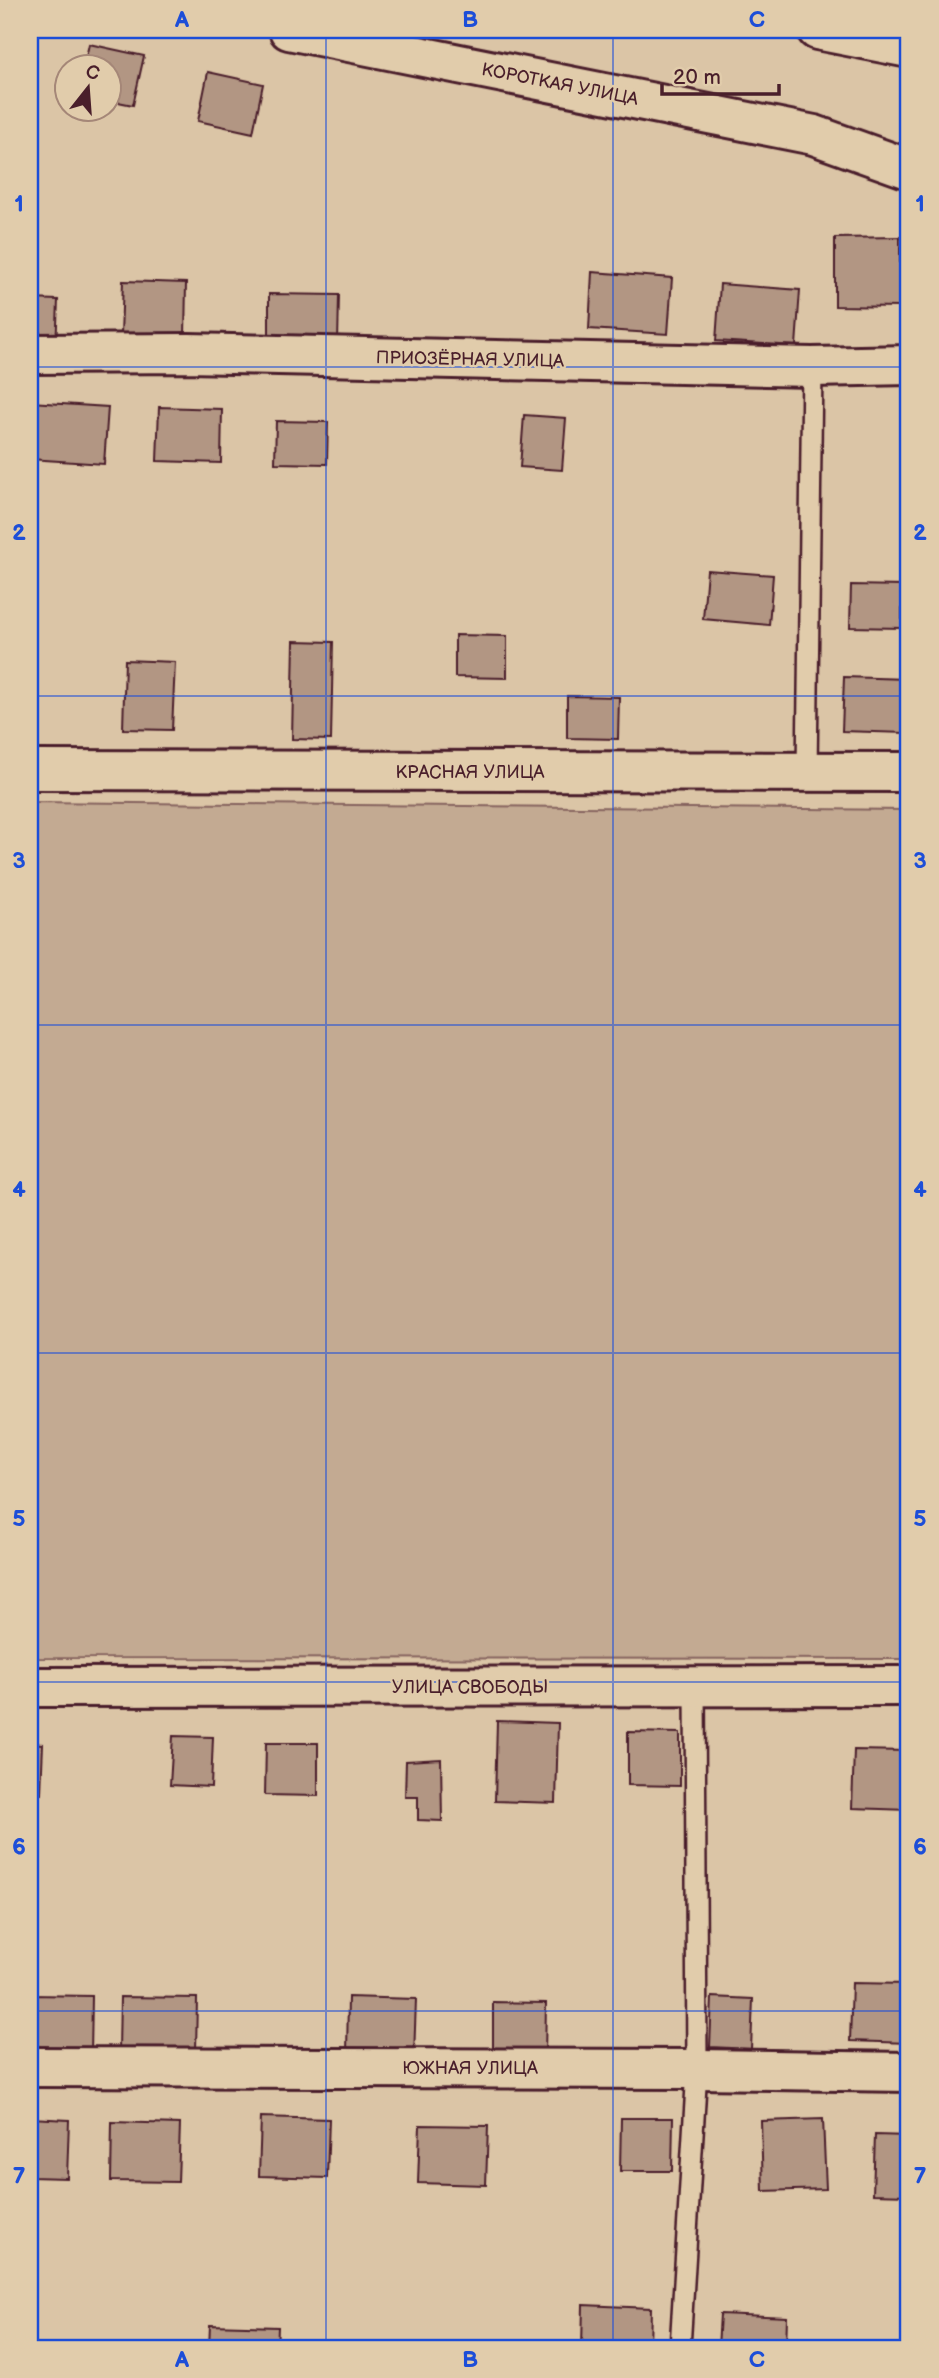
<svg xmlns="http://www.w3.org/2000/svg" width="939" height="2378" font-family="'Balsamiq Sans',sans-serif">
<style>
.green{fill:#c3aa92;stroke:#86645e;stroke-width:2}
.building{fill:#b29683;stroke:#4a1f2b;stroke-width:2}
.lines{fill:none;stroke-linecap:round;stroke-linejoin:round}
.lane-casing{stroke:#4a1f2b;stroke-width:24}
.street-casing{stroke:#4a1f2b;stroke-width:44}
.lane{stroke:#e1ccab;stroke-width:19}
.street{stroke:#e1ccab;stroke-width:38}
.grid{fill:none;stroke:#1d4ed8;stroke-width:2;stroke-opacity:0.55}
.labels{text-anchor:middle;stroke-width:5;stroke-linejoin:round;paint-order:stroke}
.street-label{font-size:18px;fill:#4a1f2b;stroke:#e1ccab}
.neatline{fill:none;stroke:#1d4ed8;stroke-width:2.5}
.grid-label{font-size:23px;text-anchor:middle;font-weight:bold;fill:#1d4ed8}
</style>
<rect width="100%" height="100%" fill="#dbc5a6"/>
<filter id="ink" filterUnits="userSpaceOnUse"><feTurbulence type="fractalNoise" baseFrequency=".0143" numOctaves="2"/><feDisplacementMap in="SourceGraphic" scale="14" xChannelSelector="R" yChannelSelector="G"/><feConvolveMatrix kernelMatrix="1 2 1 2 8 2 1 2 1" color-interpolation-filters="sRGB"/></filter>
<g filter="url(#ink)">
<path class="green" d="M30,802l879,8v849l-879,-1z"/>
<path class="building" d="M89,44l55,12 -11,49 -25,-5v-34h-24z
M208,72l55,12 -10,49 -55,-12z
M900,237v70l-65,-1v-68z
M592,272l80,6 -4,56 -79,-5z
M123,281l63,2 -1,54 -64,-2z
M720,284l80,6 -4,56 -80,-5z
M269,294l70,1 -1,49 -69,-1z
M30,299l28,1 -2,50 -26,-1z
M30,402l78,5 -4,57 -74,-5z
M159,407l63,2 -1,54 -64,-2z
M524,415l42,3 -4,52 -42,-3z
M276,421l52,1 -1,42 -52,-1z
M707,570l66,5 -4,50 -66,-6z
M851,585l51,1v42l-52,-1z
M455,635l52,1v42l-52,-1z
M294,641l39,1 -2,98 -39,-1z
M125,660l50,2 -3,68 -49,-1z
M844,677l63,2 -1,54 -64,-2z
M30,680h5l1,51h-6z
M567,696l52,1 -1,42 -51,-1z
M497,1721l61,2 -2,80 -61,-2z
M628,1732l52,1v53l-52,-1z
M173,1736l40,1 -2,50 -41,-2z
M30,1743l13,1 -2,50h-11z
M266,1743h52v53l-53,-1z
M854,1750l55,1v59l-57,-2z
M441,1759l1,62 -24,-1v-23h-13l1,-36z
M852,1983l57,1v59l-59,-2z
M30,1995l62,1 -1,59 -61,-2z
M120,1997l77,1 -1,54 -77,-1z
M348,1997l68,2 -2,58 -67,-2z
M712,1997l41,2 -2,50 -41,-2z
M493,2002l53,1 -1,53h-52z
M261,2117l68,2 -2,59 -68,-2z
M30,2118l39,2 -2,58 -37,-1z
M621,2118h52l-1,53h-52z
M823,2119l3,70 -63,2 -2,-70z
M112,2122l68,2 -2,58 -67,-1z
M420,2125l68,1 -2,59 -68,-2z
M875,2135l34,1v59l-36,-1z
M583,2305l68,3 -1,40h-68z
M720,2314l67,3 -1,31h-68z
M210,2325l68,2 -1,21h-68z"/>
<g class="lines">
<g class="lane-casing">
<path id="lane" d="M807,773l5,-406
M680,2348l17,-279 -2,-383"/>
</g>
<g class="street-casing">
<path id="street" d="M289,30l525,105 95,34
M817,30l92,18
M30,354l159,-1 623,14 97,-2
M30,770l879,2
M30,1687l879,-1
M30,2067l667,2 212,3"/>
</g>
<use href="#lane" class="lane"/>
<use href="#street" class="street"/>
</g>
</g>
<path class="grid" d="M326,30v2318M613,30v2318M30,367h879M30,696h879M30,1025h879M30,1353h879M30,1682h879M30,2011h879"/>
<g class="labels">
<g class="street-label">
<text transform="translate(560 84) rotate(11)" y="6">КОРОТКАЯ УЛИЦА</text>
<text transform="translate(470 359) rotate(1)" y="6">ПРИОЗЁРНАЯ УЛИЦА</text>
<text x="470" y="778">КРАСНАЯ УЛИЦА</text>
<text x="470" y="1693">УЛИЦА СВОБОДЫ</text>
<text x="470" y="2074">ЮЖНАЯ УЛИЦА</text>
</g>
</g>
<rect width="939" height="2378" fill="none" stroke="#e1ccab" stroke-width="77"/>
<g transform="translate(88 88) rotate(17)"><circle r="33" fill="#e1ccab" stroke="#a58778" stroke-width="2"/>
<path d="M0-5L12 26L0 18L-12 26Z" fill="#4a1f2b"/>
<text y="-10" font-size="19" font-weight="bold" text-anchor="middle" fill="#4a1f2b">С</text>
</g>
<path d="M662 84v10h117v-10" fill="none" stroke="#4a1f2b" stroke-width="3.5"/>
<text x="673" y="84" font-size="21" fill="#4a1f2b" stroke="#e1ccab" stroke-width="5" paint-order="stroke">20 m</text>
<rect x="38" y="38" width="862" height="2302" class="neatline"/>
<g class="grid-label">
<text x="182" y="27">A</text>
<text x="470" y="27">B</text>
<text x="757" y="27">C</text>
<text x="19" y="211">1</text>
<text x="920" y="211">1</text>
<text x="19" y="540">2</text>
<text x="920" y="540">2</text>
<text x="19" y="868">3</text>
<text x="920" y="868">3</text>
<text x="19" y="1197">4</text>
<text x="920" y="1197">4</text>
<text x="19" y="1526">5</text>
<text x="920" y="1526">5</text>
<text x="19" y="1854">6</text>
<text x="920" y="1854">6</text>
<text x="19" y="2183">7</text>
<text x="920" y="2183">7</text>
<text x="182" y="2367">A</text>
<text x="470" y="2367">B</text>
<text x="757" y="2367">C</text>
</g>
</svg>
